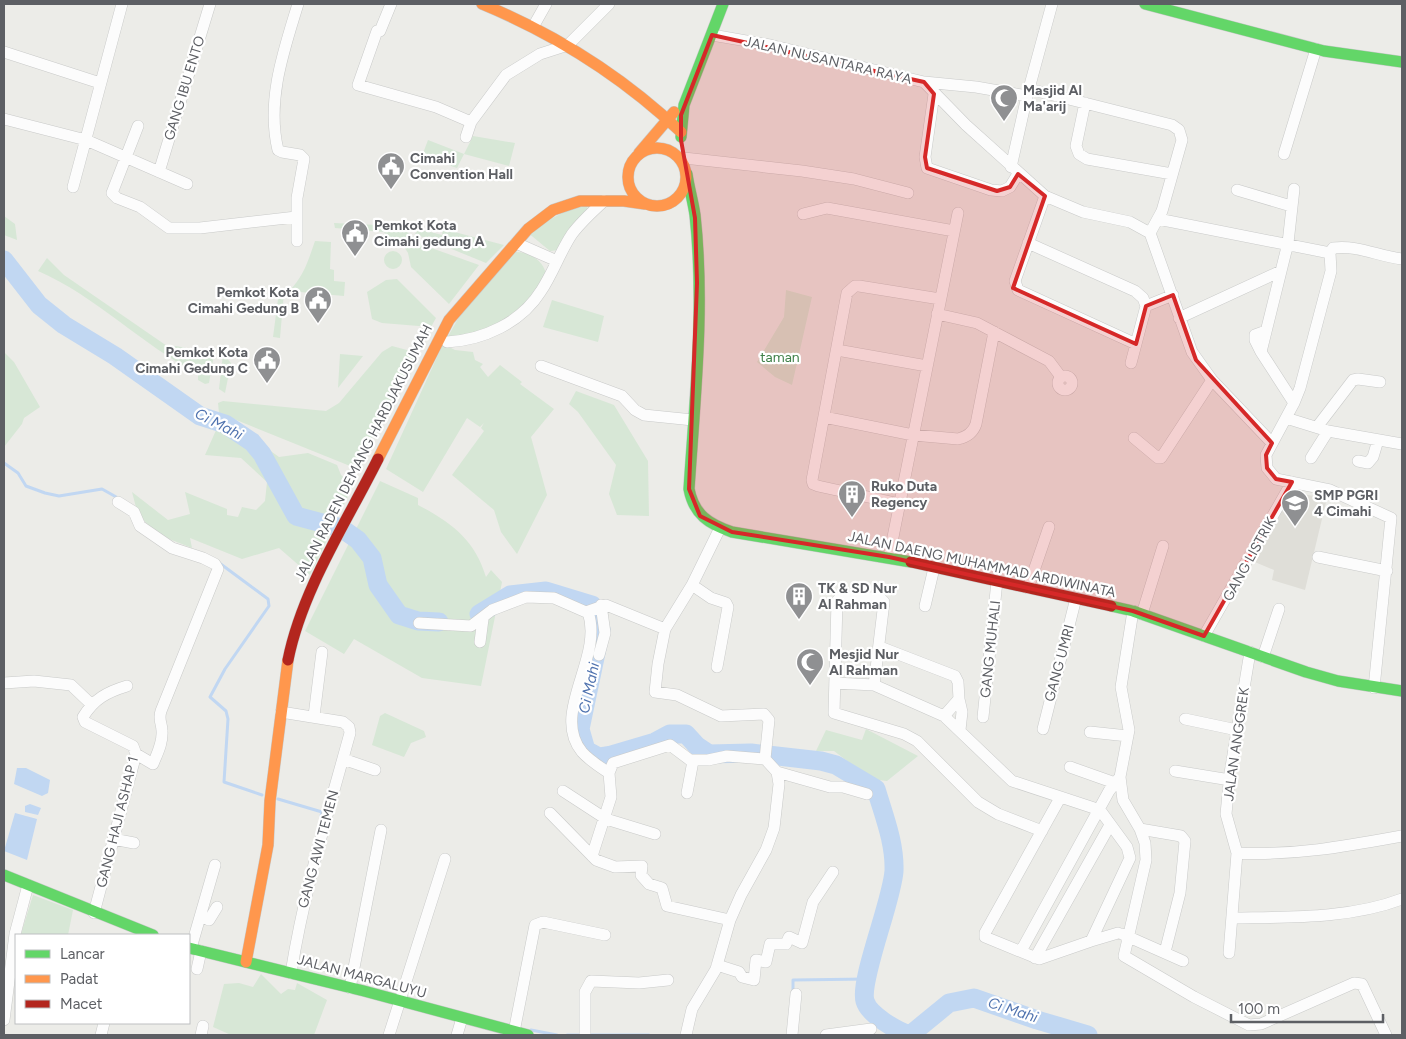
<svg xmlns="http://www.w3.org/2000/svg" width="1406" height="1039" font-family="Figtree,sans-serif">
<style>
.education{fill:#dfded8}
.green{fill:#d7e7d6}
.water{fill:#c1d7f2}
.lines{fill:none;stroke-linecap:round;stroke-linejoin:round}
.stream{stroke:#c1d7f2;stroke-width:3}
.river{stroke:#c1d7f2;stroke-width:19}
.street-casing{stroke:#c9cac9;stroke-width:12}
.fast-casing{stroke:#c7c8c8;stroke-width:12}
.slow-casing{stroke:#c7c8c8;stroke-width:12}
.jam-casing{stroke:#c7c8c8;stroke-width:12}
.street{stroke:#fcfcfc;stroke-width:11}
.fast{stroke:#63d668;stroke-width:11}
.slow{stroke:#ff974d;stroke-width:11}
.jam{stroke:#b3261e;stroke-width:11}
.marked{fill:#d62828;fill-opacity:0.2;stroke:#d62828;stroke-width:4;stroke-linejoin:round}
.labels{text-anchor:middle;stroke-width:4.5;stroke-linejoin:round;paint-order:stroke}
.street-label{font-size:14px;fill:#5d5f64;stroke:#fff}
.poi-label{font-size:14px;font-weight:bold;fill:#5d5f64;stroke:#fff;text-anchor:start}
.park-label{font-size:14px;fill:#3f8149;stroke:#fff}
.water-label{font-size:15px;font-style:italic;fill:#5073af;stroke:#fff}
</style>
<rect width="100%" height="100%" fill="#ecece8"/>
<path class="education" d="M1289,492l38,6 -22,92 -33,-10 2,-10 -24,-10z"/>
<path class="green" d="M473,136l42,7 -6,23 -45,-12 -7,14 -35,-12 6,-16 36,14z
M586,200l2,12 -29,38 -9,1 -23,-19z
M4,216l11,8 2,16 -13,-5z
M334,223l66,3 23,19 56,20 -30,39 -38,-37 -3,-14 -5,-8 -10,-2 -9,-11 -49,-4z
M419,229l23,6 1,-6 61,16 -18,18 -71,-29z
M315,241l16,1 -1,27 4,1v11l11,1 -1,14 -55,-5c15,-15 19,-30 26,-50z
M384 260a9 9 0 1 1 18 0a9 9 0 1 1-18 0Z
M516,252c14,0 26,8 30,21l-18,30 -30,23 -52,14 13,-23z
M47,258l17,17 103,71c15,-2 27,8 42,3l5,6 -5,28 -4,1 -7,-4v-6c-56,-29 -102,-78 -160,-103z
M397,279l39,39 -5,9 -49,-4 -10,-4 -5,-27 19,-12z
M786,290l26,7 -20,88 -17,-8 -18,-15 27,-45z
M279,292h5l-4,46 -7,-1z
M552,300l52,16 -6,26 -55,-15z
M443,344l12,6 18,2 2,8 8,4 -3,3 8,10 12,-12 22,17 -2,2 34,25 -23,28 16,58 -30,59 -16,-22 -7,-22 -42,-35 32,-44 -3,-3 3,-5 -4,4 -13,-9 -44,74 -37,-23z
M392,346l26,7 -63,115 -136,-55 -1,-10 5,-2 103,10 13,-8 43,-51z
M4,352l10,10 26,45 -16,11 -2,6 -18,23z
M223,354l8,9 -6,30 -6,-4z
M340,354l23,2 -25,32z
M576,391l38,14 34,56 1,55 -32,-1 -8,-21 7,-29 -38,-53 -9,-8z
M217,428l33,8 29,21 29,-4 29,12 4,10 12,11 -43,89 -31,-27 -37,11 -52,-21 2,10 -33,-13 -21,-20 -6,-23 36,28 22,-6 -5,-22 42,17v6l11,2 4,-10 14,3 9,-9 2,-19 -26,-24 -36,-3z
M380,481l38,17v7c33,17 57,35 68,72l5,-7 11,12 -21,104 -59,-8 -68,-39 -10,15 -39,-23z
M385,713l39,18 2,6 -15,6 -7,14 -32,-12 8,-29z
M866,729l52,27 -31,25 -16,-2 -37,-28h-18l10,-21 36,10z
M33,895l40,15 -5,25 -47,-1z
M261,974l20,20 7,-5 7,1 2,-7 30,17 -13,35h-83l-18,-8 11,-43 15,-1 14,4z"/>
<path class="water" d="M17,768h9l24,12 -2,13 -6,3 -28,-12z
M30,804l11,4 -3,7 -13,-3v-6z
M15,813l22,6 -10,41 -23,-9z"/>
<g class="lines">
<path class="stream" d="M4,463l14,10 8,13 19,7 14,3 43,-7 16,9
M218,562l50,37 1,7 -44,63 -15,28 16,14 2,8 -4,63 38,13
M278,799l44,13 -1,4
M793,992v-12l74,-1
M531,1030l26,5
M567,1035h15
M589,1035h60"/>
<path class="river" d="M4,260l35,45 25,20 51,31 85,60 25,8 27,18 10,12 34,62 45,12 17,12 14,18 6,27 21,30 19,6 21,1
M479,614l31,-19 36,-4 46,14 9,24 -21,100 6,21 13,7 12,-2 44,-13 15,-8h16l11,12 12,8 42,-1 70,8 15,4 40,24c8,27 19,54 18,82 -2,30 -35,110 -29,130 4,14 32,30 45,34l39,-32 25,-5 63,22 51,15"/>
<g class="street-casing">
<path id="street" d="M391,4l-11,27h-3l-19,54 78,22 35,15
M533,27l13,-23
M712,35l58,10 154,37 42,43 79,71 38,16 47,10 20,11 42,119 20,28 60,63
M4,52l96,31
M924,82l52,5 51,9
M1029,89l143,36 7,5 3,10 -20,71 -12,22
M934,94l-9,63 2,11 64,22 11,1 8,-4 8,-13
M1085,103l-9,43 3,8 8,5 85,15
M4,119l82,21 101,44
M138,126l-26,67 5,5 23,9 29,21h31l96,-11
M466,137l5,-15 35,-47 34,-21 28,-9 41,-41
M1284,154l32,-105
M684,158l118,13 52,8 54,14
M1011,167l16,-71 25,-92
M159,172l51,-168
M73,187l49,-183
M1294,189l-6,54 -27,109 33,51
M1237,190l54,16
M1045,196l-30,85 3,9 118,54
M803,214l24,-6 127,23
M1158,219l172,34
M297,241v-43l7,-39 -4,-4 -18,-3 -4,-2c-12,-50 6,-100 20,-146
M516,243l41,18
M1028,243l107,48 8,7 3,8
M1330,253l1,18 -31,117 -6,15 -28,52 1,13 5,6 4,5 54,11 61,28 -17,170
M1330,253l3,-5c26,-3 44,8 69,11
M1146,306l27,-11
M937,314l40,9 17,9 55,29 12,16
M1179,318l102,-47
M447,342c36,-2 74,-19 94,-51 12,-18 19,-39 31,-57 9,-12 21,-23 32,-33
M837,350l90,16
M1261,352l-6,-12v-5l11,-4
M1131,363l15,-57
M541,366l81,30 13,14 9,5 49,5
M1058 383a7 7 0 1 1 14 0a7 7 0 1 1-14 0Z
M824,417l89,18 45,4c9,-2 15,-6 18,-15l18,-92
M1286,418l42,13 74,13
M1317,427l36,-47 5,-1 22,3
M1134,438l24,20h3l51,-78
M1311,458l17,-27
M1358,461l10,2 5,-6 5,-17
M118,502l16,10 6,14 32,22 31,10 12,6 3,5 -57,142c-3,9 1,12 1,20 1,12 -5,23 -9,33l-17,-10
M900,504l-82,-18 -5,-2 -1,-4 35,-187 8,-7h4l81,13
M720,528l-28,57 -27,44 -7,35 -3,28 22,3 44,21 43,-2 5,6 -4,39
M889,557l69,-344
M1318,557l69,14
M692,585l19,13 15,5 2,4 -11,60
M1028,588l21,-61
M925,606l9,-38
M1133,611l-12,76 8,43 -9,47 3,23 17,29 5,14 1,17 -22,96 70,41 55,28 12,-1 93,-41 8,1 24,51
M588,612c16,46 -38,101 -6,140 7,8 18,15 27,21
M1142,614l21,-68
M419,623l52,3 21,-16 34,-13 28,1 32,14 20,-7 59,24
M1204,636l88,-154
M480,642l3,-23
M880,647l75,29 3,6 1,17 -15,17
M599,655l6,-22 -4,-28
M1263,657l16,-48
M4,683l30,-2 37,4 20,19
M835,683l39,2 70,31 68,65 88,29 27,37 3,11 -39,83
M874,685l10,-83 -4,-4 -39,-1 -4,4 -3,112 70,21 13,7 61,61 20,12 44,17
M959,699l3,13 -2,18
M281,712l62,10 6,5 1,6c-22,80 -46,158 -59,240
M314,716l8,-64
M983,717l14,-136
M1185,719l52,11
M1043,729l33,-131
M1090,732l38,4
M343,759l32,11
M1070,767l45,16
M1175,771l55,9
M777,772l53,15h13l24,7
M563,791l43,28 49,15
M687,793l6,-32
M1060,798l-75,135v4l54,22 52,-18 27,-8
M550,813l46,47 19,7 27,-1 -1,9 8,9 13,4 5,18 63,14
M1140,829l41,7 4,5 -5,52 -15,59
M113,839l21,4
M1237,853c57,3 110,-7 165,-17
M592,856l19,-59 -2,-24 4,-10 57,-18 20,15h18l19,-4 38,3
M94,913l42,-159 -3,-8 -48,-24 -2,-5c11,-18 24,-25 44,-31
M201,916l8,4 8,-13
M1233,918c56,-1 116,1 169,-19
M1122,934l61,27
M191,948l24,-83
M1021,951l88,-160 11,-14
M1229,953l8,-100 -11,-39 4,-41 20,-121
M1035,958l75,-133
M717,965l22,7 3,5 12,3 2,-20 10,2 4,-18h16l3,-7 13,6 11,-41 20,-30
M197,969l4,-18
M350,988l31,-158
M4,1020l11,-86 13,-49
M514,1032l21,-107 8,-3 62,13
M101,1035l3,-12
M201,1035l2,-9
M389,1035l56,-176
M457,1035l5,-17
M585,1035v-43l6,-11 48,2 29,-3
M686,1035l6,-26 24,-40 14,-49 11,-25 25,-45 8,-22 5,-44 -2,-12 -12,-13
M792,1035l4,-41
M826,1035l45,-6"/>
</g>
<g class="fast-casing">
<path id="fast" d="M1145,4l179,47 78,11
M681,137l3,-32 39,-101
M687,174c2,14 6,27 8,41 10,91 0,183 -6,274 5,26 20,35 43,43l179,30
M1111,606l22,5 173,61 32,9 64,10
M4,875l149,60
M189,948l175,43 164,44"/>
</g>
<g class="slow-casing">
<path id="slow" d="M482,4c75,31 140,72 199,128
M628 177a29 29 0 1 1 58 0a29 29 0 1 1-58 0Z
M639,153l35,-41
M378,459l71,-139 79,-91 25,-19 27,-9h44l21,3
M246,962l22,-117 2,-44 18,-141"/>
</g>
<g class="jam-casing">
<path id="jam" d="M911,562l200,44
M288,660c14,-70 58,-137 90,-201"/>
</g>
<use href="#street" class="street"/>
<use href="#fast" class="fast"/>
<use href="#slow" class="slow"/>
<use href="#jam" class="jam"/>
</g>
<path class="marked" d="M712,35l212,47 10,12 -9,63 2,11 70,23 13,-4 8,-13 27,22 -32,92 123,56 10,-38 27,-11 23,65 76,83 -6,12 1,13 9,11 16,3 -88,154 -71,-25 -105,-23 -139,-31 -157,-25 -32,-16 -11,-27 8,-206 -2,-65 -14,-78v-25z"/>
<defs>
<g id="mosque-pin" transform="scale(1.4375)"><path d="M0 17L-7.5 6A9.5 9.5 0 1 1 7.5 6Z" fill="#8f9092" stroke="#fff"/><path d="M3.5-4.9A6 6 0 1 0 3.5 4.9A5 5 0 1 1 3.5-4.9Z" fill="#fff"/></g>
<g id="civic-pin" transform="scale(1.4375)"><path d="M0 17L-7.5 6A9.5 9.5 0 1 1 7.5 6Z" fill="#8f9092" stroke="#fff"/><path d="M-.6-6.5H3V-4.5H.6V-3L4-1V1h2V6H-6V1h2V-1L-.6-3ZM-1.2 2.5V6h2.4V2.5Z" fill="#fff"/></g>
<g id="building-pin" transform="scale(1.4375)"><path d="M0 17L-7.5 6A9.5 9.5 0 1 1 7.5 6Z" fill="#8f9092" stroke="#fff"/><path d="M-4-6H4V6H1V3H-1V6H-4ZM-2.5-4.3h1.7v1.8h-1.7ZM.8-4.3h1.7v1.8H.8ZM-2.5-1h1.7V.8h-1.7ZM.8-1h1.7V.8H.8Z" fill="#fff"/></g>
<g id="school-pin" transform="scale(1.4375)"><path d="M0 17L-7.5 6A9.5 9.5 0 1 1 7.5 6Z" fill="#8f9092" stroke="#fff"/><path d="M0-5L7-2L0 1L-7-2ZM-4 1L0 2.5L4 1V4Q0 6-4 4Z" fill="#fff"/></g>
</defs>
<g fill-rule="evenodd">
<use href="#mosque-pin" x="1004" y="98"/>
<use href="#civic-pin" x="391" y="166"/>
<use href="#civic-pin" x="355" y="233"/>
<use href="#civic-pin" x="318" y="300"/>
<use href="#civic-pin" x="267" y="360"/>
<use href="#building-pin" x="852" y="494"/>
<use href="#school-pin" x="1295" y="503"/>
<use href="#building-pin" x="799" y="596"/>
<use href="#mosque-pin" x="810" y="662"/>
</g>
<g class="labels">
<g class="street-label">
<text transform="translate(828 60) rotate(13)" y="5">JALAN NUSANTARA RAYA</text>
<text transform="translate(184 88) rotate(-73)" y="5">GANG IBU ENTO</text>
<text transform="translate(363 453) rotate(-63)" y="5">JALAN RADEN DEMANG HARDJAKUSUMAH</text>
<text transform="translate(1249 559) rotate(-61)" y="5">GANG LISTRIK</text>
<text transform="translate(982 564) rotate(12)" y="5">JALAN DAENG MUHAMMAD ARDIWINATA</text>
<text transform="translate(990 649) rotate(-84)" y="5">GANG MUHALI</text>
<text transform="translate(1059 663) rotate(-75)" y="5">GANG UMRI</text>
<text transform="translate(1236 744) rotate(-82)" y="5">JALAN ANGGREK</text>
<text transform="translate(117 822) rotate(-76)" y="5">GANG HAJI ASHAP 1</text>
<text transform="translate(318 849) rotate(-75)" y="5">GANG AWI TEMEN</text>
<text transform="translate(362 976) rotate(15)" y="5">JALAN MARGALUYU</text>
</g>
<g class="poi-label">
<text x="1023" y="95">Masjid Al<tspan x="1023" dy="16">Ma'arij</tspan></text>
<text x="410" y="163">Cimahi<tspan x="410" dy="16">Convention Hall</tspan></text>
<text x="374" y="230">Pemkot Kota<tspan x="374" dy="16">Cimahi gedung A</tspan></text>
<text x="299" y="297" text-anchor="end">Pemkot Kota<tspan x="299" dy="16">Cimahi Gedung B</tspan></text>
<text x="248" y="357" text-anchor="end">Pemkot Kota<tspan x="248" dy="16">Cimahi Gedung C</tspan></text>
<text x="871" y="491">Ruko Duta<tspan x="871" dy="16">Regency</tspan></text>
<text x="1314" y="500">SMP PGRI<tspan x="1314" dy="16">4 Cimahi</tspan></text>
<text x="818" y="593">TK &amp; SD Nur<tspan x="818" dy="16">Al Rahman</tspan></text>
<text x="829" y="659">Mesjid Nur<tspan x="829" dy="16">Al Rahman</tspan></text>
</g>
<g class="park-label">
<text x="780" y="362">taman</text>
</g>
<g class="water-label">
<text transform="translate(219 424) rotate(27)" y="5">Ci Mahi</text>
<text transform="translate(589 688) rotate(-78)" y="5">Ci Mahi</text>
<text transform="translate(1013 1010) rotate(18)" y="5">Ci Mahi</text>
</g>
</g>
<rect width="1406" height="1039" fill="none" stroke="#5d5f64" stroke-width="10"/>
<rect x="15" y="934" width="175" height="90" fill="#ffffff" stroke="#bebfc1"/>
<rect x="25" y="950" width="25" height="8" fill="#63d668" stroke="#bebfc1"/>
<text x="60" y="959" font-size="15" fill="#5d5f64">Lancar</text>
<rect x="25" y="975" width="25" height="8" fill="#ff974d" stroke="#bebfc1"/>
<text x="60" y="984" font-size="15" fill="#5d5f64">Padat</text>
<rect x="25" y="1000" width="25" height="8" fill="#b3261e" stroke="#bebfc1"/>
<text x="60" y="1009" font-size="15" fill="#5d5f64">Macet</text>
<path d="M1231 1014v8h152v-8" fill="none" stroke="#5d5f64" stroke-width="2.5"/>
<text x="1238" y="1014" font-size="15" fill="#5d5f64" stroke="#ffffff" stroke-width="4" paint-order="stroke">100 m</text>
</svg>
